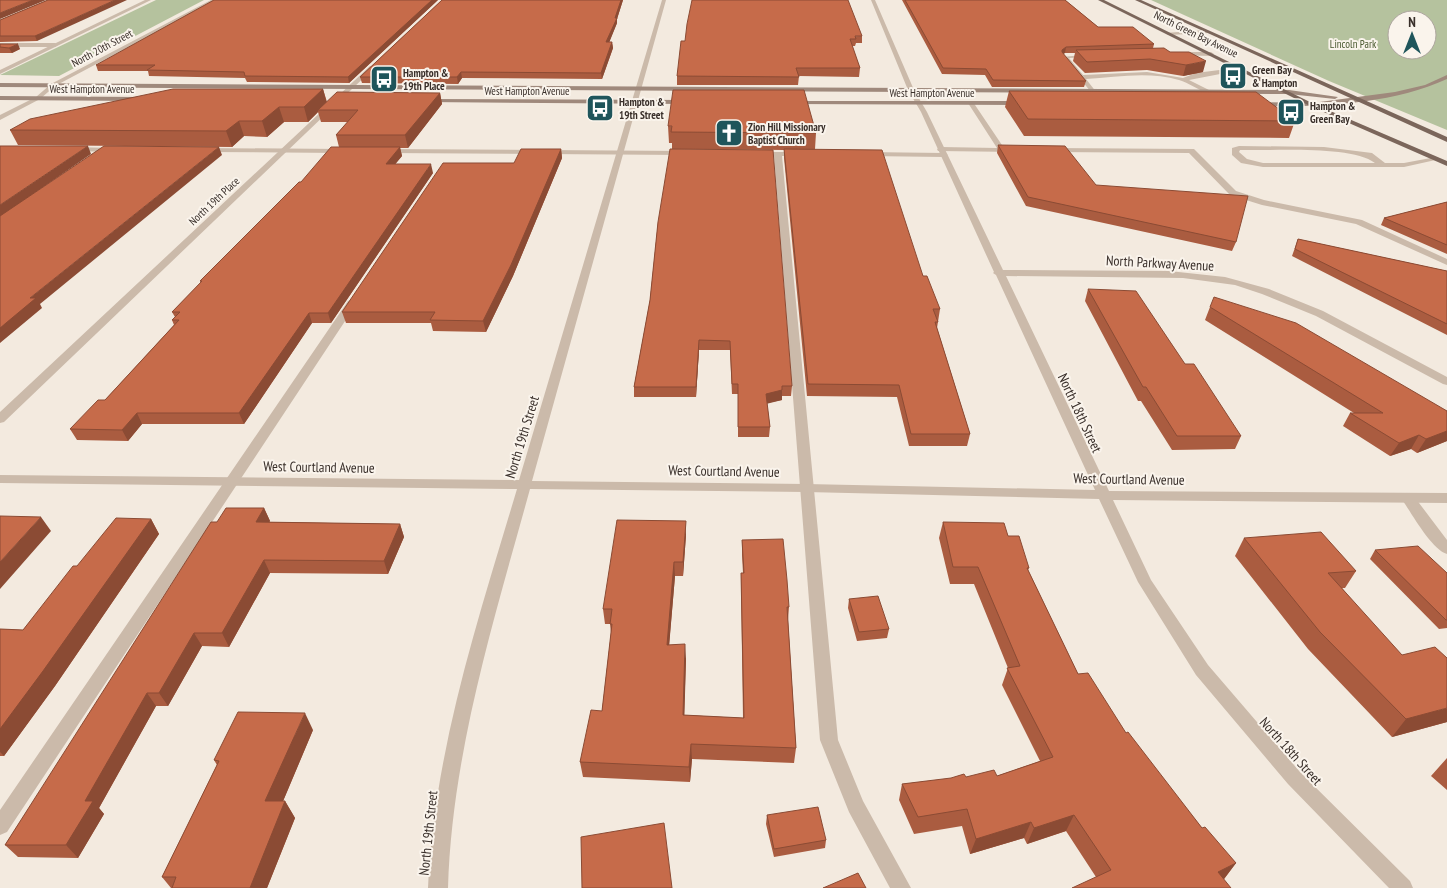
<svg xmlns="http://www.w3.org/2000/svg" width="1447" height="888" font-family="'PT Sans Narrow',sans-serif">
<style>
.green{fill:#b5c29e;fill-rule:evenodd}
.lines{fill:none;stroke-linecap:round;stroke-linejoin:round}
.lane{fill:#cbbaaa;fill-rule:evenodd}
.street{fill:#cbbaaa;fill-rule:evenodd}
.secondary{fill:#9f897c;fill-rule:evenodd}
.primary{fill:#7b665b;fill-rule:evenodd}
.wall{fill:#aa5c40}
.shaded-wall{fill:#8b4b34}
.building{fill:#c66b4a;stroke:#8b4b34}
.labels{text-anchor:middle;stroke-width:4;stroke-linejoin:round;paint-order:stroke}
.far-street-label{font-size:11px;fill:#392f2a;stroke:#faf4ec}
.far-park-label{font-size:11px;fill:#47572d;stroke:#faf4ec}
.far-poi-label{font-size:11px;font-weight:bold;fill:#392f2a;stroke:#faf4ec;text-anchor:start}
.street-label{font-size:14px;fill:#392f2a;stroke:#faf4ec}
</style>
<rect width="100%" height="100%" fill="#f3eadf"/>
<path class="green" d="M156,0h48l-145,76 -59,-1z
M1151,0h296v130l-118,-49zM1397,20h30v30h-30z"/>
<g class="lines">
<path class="lane" d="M1206,30l2,3 -40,2 -3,-2z
M0,43h55l3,2 -3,2h-55z
M1176,52h35l3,2 -3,2 -37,-1z
M1093,54l-2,3 -22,1 14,17 64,-3 36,6 13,-5 47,-6 3,2 -57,11 20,10 1,1 -3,2c-10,-4 -18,-10 -28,-13 -30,-9 -63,-3 -93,-1l18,23 -3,2 -39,-47z
M971,101l2,1 31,46h13v4l-79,-1 -1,-2 4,-2 56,1 -29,-45z
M1239,146l85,1 48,6 13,10h19l32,-6 4,2 -36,8h-141l-22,-4 -9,-8v-7zM1240,150c32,1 111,-5 135,13h-112l-16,-4 -8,-7z
M69,147l46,1 4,2 -4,2 -43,-1 -4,-2z
M202,148l140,1 4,2 -4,2 -137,-1h-3z
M1051,148l143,1 42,42 28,9 98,20 85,39v6l-91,-41 -94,-19 -32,-10 -41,-42 -135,-1h-3z
M382,149l303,2 4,2 -4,2 -300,-2 -4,-2z
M754,152h46l4,2 -4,2h-18l56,584 25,61 48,87h-21l-41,-76 -29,-72 -46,-584h-20z
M864,152l80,1 4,2 -4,2 -77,-1h-3z
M352,300l5,3 -350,529 -7,3v-25l348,-509z
M1408,493l5,2 34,45v14c-15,-4 -35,-40 -44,-53l-2,-3 2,-3z"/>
<path class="street" d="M145,0h6l-151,74v-4z
M211,0h6l-162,86 -15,13 -40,21v-5l36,-18 15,-13z
M662,0h4l-134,481 274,3 289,6 -99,-215 -3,-2 1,-1 -73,-160 -13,-22 -37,-90h4l39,90 13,22 76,158 166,1 56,6 44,12 54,22 124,66v8l-4,-1 -127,-68 -54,-22 -27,-9 -52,-7 -177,-2 103,215 338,2v10l-334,-3 38,80 57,85 92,107 110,109 3,7h-24l-101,-104 -92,-109 -58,-93 -39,-83 -293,-7 -276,-3c-36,131 -78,263 -82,399h-20c6,-137 50,-268 89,-399l-517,-6v-8l519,5z
M370,66l5,1 -371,355 -4,1v-11z"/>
<path class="secondary" d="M1447,75v4c-57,26 -128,28 -190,27l-3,-2 3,-2 55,1 83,-11 30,-7z
M0,83l1289,7 49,7 -3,2 -46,-5 -1289,-7z
M0,96l140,1 3,2 -3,2 -140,-1z
M423,99l264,1 3,2 -3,2 -262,-2 -3,-2z
M790,101h232l3,2 -3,2 -230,-1 -2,-1z"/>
<path class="primary" d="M1098,0h6l210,104 133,57v5l-137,-60z
M1135,0h6l306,137v5z"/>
</g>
<path class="wall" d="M48,0l-11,41 -37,1v-22z
M438,0l-89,83 -102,-1 -2,-4 -96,-2 -1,-5h-50l-2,-6z
M442,0h181l-6,19v4l-8,19h3l1,6 -11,31 -140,-1 -4,6 -96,-1 -2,-6z
M902,0h163l33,27 56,17 -1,4 17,4 33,20 -20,4 -36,-6 -62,3 -12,-12 2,-8h-10l-2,1 23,27 -2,6h-92l-7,-12 -43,-1z
M862,36v7h-6l-1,3h-3l8,22 -1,9 -60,-1 -1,9h-121v-9l8,-35z
M0,44l20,5 -8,4h-12z
M323,89l4,13 113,-9 2,11 -34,44h-8l2,8 -7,8 38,9 -102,150h-19l-68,101h-102l-14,17 -51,-1 -7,-11 35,-29 69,-75 -2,-5 3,-3 -3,-5 29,-29 -1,-2 101,-99 38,-35 -3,-12 12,-13h-27l-3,-10 -10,10h-24l-17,15 -23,-1 -12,11 -214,-2 -8,-15z
M1009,91l286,30 -6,17 -265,-2 -19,-29z
M668,126l148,7 -1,16 108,127 17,33 -3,19 33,106 -3,12h-58l-12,-49 -90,-1 -23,-238v-8l-112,-1v-6h-3z
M998,145l238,97 -4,9 -206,-45 -29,-53z
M561,149l1,9 -49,118 -27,56 -53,-1 -2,-8h-85l-4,-11 172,-149z
M1447,202v52l-66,-29 3,-7z
M658,222l134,164 -1,10h-9v4l-15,3 3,24 -1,10h-31v-43h-6l-2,-44h-31l-3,47h-62v-10l16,-87z
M1298,239l149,32v64l-155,-79z
M1088,289l97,75 56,72 -6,13 -63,1 -31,-49h-3l-53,-100z
M1210,307l237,104v30l-30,12 -6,-4 -21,7 -47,-30 7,-13h4l-149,-93z
M264,508l6,13 -1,1 131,2 4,13 -16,37 -118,-1 -41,74 -27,-1 -34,60h-12l-57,102 5,6 -26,44 -60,-1 -13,-12 212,-323z
M151,519l8,15 -104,152 -51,70h-4v-127l23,1 54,-64z
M943,522l65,14 21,32 -1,2 50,104 124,154 34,35 -12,16 -128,-2 -30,-46 -39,13 -3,-6 -54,16 -8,-28 -48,8 -15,-34 3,-16 64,-7 31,-1 43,-15 -38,-76 6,-17 -34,-84h-24l-11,-46z
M686,535l-3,41h-8l-6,69 17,14 -2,56 59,3 -2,-130v-15h2l-1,-18v-15l47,67 -1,13 8,128 -2,15 -102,-4 -2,23 -107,-5 -3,-15 22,-51 9,-78 -1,-9h-5l-2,-15z
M1244,538l112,33 -11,17h-3l105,134 -55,15 -84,-88 -73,-93z
M1375,550l72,23v55l-8,1 -69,-70z
M849,599l40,30 -2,9 -30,3 -9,-33z
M313,730l-30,71h2l10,17 -28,70h-96l-9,-11 55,-112 -3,-5z
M1447,758v32l-16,-14z
M767,815l59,25 -1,8 -51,9 -8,-33z"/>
<path class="shaded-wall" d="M33,0h13l-46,19v-6z
M115,0h12l-90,41 -2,-5z
M432,0h6l-89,83 -1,-6z
M621,0h2l-6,19v4l-10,25 -1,-6z
M612,42l1,6 -11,31 -1,-6z
M18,44l2,5 -8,4 -3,-5z
M1066,47l-1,6 -4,2 1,-5z
M1206,61l-3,11 -20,4 3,-11z
M461,72l1,6 -4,6 -1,-7z
M323,89l4,15 -9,6v2l-10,10 -4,-15z
M440,93l2,11 -34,44 -3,-13z
M279,107l5,15 -17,15 -5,-16z
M239,121l5,15 -12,11 -6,-16z
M88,146l3,8 -91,63v-12z
M219,147l3,8 -182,149 2,4 -42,35v-15l30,-30z
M400,147l2,9 -14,17 -2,-9z
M561,149l1,9 -49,118 -27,56 -3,-11z
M431,164l2,9 -102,150 -3,-10z
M309,313l3,10 -68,101 -5,-11z
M699,340v10l-3,47v-10z
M782,390v10l-16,4v-10z
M137,413l5,11 -14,17 -6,-11z
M1447,431v10l-30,12 9,-14z
M1419,435l-8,14 -21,7 9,-13z
M264,508l6,13 -8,14 -6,-13z
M41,517l10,14 -51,58v-27z
M151,519l8,15 -104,152 -51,70 -4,-4v-23z
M686,521v14l-3,41v-14z
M400,524l4,13 -16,37 -4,-13z
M264,560l6,13 -41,74 -7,-14z
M674,562l1,14 -7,83 -1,-14z
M194,633l8,13 -34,60 -9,-13z
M685,644l1,15 -2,71 -1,-15z
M147,693l9,13 -57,102 5,6 -26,44 -12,-13 19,-44z
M1447,708v14l-55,15 14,-18z
M305,713l8,17 -37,88 -11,-17z
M691,744l1,15 -2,23 -1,-15z
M285,801l10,17 -28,70h-17z
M1074,815l-8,16 -39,13 7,-16z
M1031,822l-7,16 -54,16 6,-15z
M1236,863l-12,16 -18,9 12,-16z"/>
<path class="building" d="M0,0h33l-33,13z
M48,0h67l-80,36h-35v-16z
M214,0h218l-84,77 -103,-1 -1,-4 -97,-2 8,-5h-59z
M442,0h179l-6,18h2l-11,24h6l-11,31 -140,-1 -4,5h-97z
M692,0h156l14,36h-7l1,3h-6l10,29h-64l3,9 -122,-1 4,-35h4l2,-17z
M905,0h160l33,27h35l21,17 -88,3 -4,3v2l24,29 -93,-1 -7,-11 -43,-1z
M0,44h18l-9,4 -9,-1z
M1164,48l6,4h19l17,9 -20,4 -36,-6 -63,3 -11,-12z
M173,89h150l-19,18h-25l-17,14h-23l-13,10 -216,-1 20,-11z
M673,90h131l12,43 -145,-1 1,-6h-4z
M1009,91l247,1 39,29 -267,-2z
M337,92l103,1 -35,42h-69l22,-25h-40z
M998,145l67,1 31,39 152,11 -12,46 -208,-45z
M0,146h88l-88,59z
M104,146l115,1 -189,151h6l-36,30v-112z
M331,147h69l-14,17h45l-103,149h-19l-70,100h-102l-15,17 -52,-1 28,-29h7l74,-80h-7l8,-8h-8l30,-31h-2l99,-99h2z
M521,149h40l-50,116 -28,56 -53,-1 5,-8h-93l101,-149h71z
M670,149l103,1 19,236h-10v4l-16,4 4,33h-32v-43h-6l-2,-43 -31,-1 -3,47h-62l16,-87 8,-78z
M784,149l98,1 41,126h4l13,33h-7l5,13h-3l35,112h-59l-12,-49 -91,-1z
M1447,202v43l-63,-27z
M1298,239l149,32v53l-152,-75z
M1088,289l48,2 49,73h9l47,72h-64l-31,-49h-3z
M1214,297l82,26 151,88v20l-21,8 -7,-4 -20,8 -49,-30h33l-173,-106z
M226,508h38l-8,14 144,2 -16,37 -120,-1 -42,73h-28l-35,60h-12l-62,108h8l-27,44h-61l206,-323h6z
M0,516l41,1 -41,45z
M116,518l35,1 -108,152 -43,58v-100l23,1 50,-64h4z
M617,520l69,1 -3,41h-9l-7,83 18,-1 -2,71 61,3 -3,-145h3l-2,-33 41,-1 4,41 2,27h-2l9,141 -105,-4 -2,23 -109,-5 11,-52 11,1 10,-87h-2l2,-15h-9z
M943,522l61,1 4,13h11l10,32h-2l51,106 10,-1 38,60 2,-1 74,96 3,-1 31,36 -18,9 13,16h-159l39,-18 -37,-55 -40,13 -3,-6 -55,17 -9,-30 -49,8 -16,-33 49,-6 13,-4 2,3 28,-7 3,6 56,-19 -46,-89 13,-2 -42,-99h-25z
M1321,532l35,39 -28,2 74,82 33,-8 12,11v50l-41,11 -86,-87 -76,-94z
M1418,546l29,27v47h-1l-71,-70z
M878,596l11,33 -30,3 -10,-33z
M238,712l67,1 -40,88h20l-35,87h-78l4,-11h-14l57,-116 -5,-1z
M818,807l8,33 -52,9 -7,-34z
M664,823l8,65h-90l-1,-51z
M858,873l8,15h-43z"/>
<defs>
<g id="bus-square" transform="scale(1.4375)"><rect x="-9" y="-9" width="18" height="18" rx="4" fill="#1f555b" stroke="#faf4ec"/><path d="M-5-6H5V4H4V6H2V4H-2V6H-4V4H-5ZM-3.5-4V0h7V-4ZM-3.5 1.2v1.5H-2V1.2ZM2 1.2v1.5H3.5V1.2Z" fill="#fff"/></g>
<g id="church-square" transform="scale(1.4375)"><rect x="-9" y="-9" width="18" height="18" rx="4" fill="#1f555b" stroke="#faf4ec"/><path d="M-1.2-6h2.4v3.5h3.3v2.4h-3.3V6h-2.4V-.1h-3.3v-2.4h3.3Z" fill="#fff"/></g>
</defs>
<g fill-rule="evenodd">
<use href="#bus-square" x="1233" y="76"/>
<use href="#bus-square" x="384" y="79"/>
<use href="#bus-square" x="600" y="108"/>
<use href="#bus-square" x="1291" y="112"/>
<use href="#church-square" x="729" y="133"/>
</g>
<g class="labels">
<g class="far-street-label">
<text transform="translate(1196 34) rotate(26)" y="4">North Green Bay Avenue</text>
<text transform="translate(102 48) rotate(-28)" y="4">North 20th Street</text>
<text x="92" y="93">West Hampton Avenue</text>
<text x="527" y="95">West Hampton Avenue</text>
<text x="932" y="97">West Hampton Avenue</text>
<text transform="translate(214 201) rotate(-43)" y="4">North 19th Place</text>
</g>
<g class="far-park-label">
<text x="1353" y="48">Lincoln Park</text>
</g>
<g class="far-poi-label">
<text x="1252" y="74">Green Bay<tspan x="1252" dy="13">&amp; Hampton</tspan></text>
<text x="403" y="77">Hampton &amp;<tspan x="403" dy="13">19th Place</tspan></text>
<text x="619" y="106">Hampton &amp;<tspan x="619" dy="13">19th Street</tspan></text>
<text x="1310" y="110">Hampton &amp;<tspan x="1310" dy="13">Green Bay</tspan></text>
<text x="748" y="131">Zion Hill Missionary<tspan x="748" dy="13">Baptist Church</tspan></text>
</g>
<g class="street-label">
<text transform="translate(1160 263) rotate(3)" y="5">North Parkway Avenue</text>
<text transform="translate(1080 413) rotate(65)" y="5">North 18th Street</text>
<text transform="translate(522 437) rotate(-73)" y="5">North 19th Street</text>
<text transform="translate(319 467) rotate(1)" y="5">West Courtland Avenue</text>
<text transform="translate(724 471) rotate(1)" y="5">West Courtland Avenue</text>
<text transform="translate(1129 479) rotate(1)" y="5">West Courtland Avenue</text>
<text transform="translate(1291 751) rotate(48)" y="5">North 18th Street</text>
<text transform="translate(428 833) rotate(-84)" y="5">North 19th Street</text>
</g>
</g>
<g transform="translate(1412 35)"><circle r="24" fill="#faf4ec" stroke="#ada59e"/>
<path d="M0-4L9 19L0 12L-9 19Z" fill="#1f555b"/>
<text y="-8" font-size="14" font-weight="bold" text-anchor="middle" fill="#392f2a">N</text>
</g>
</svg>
